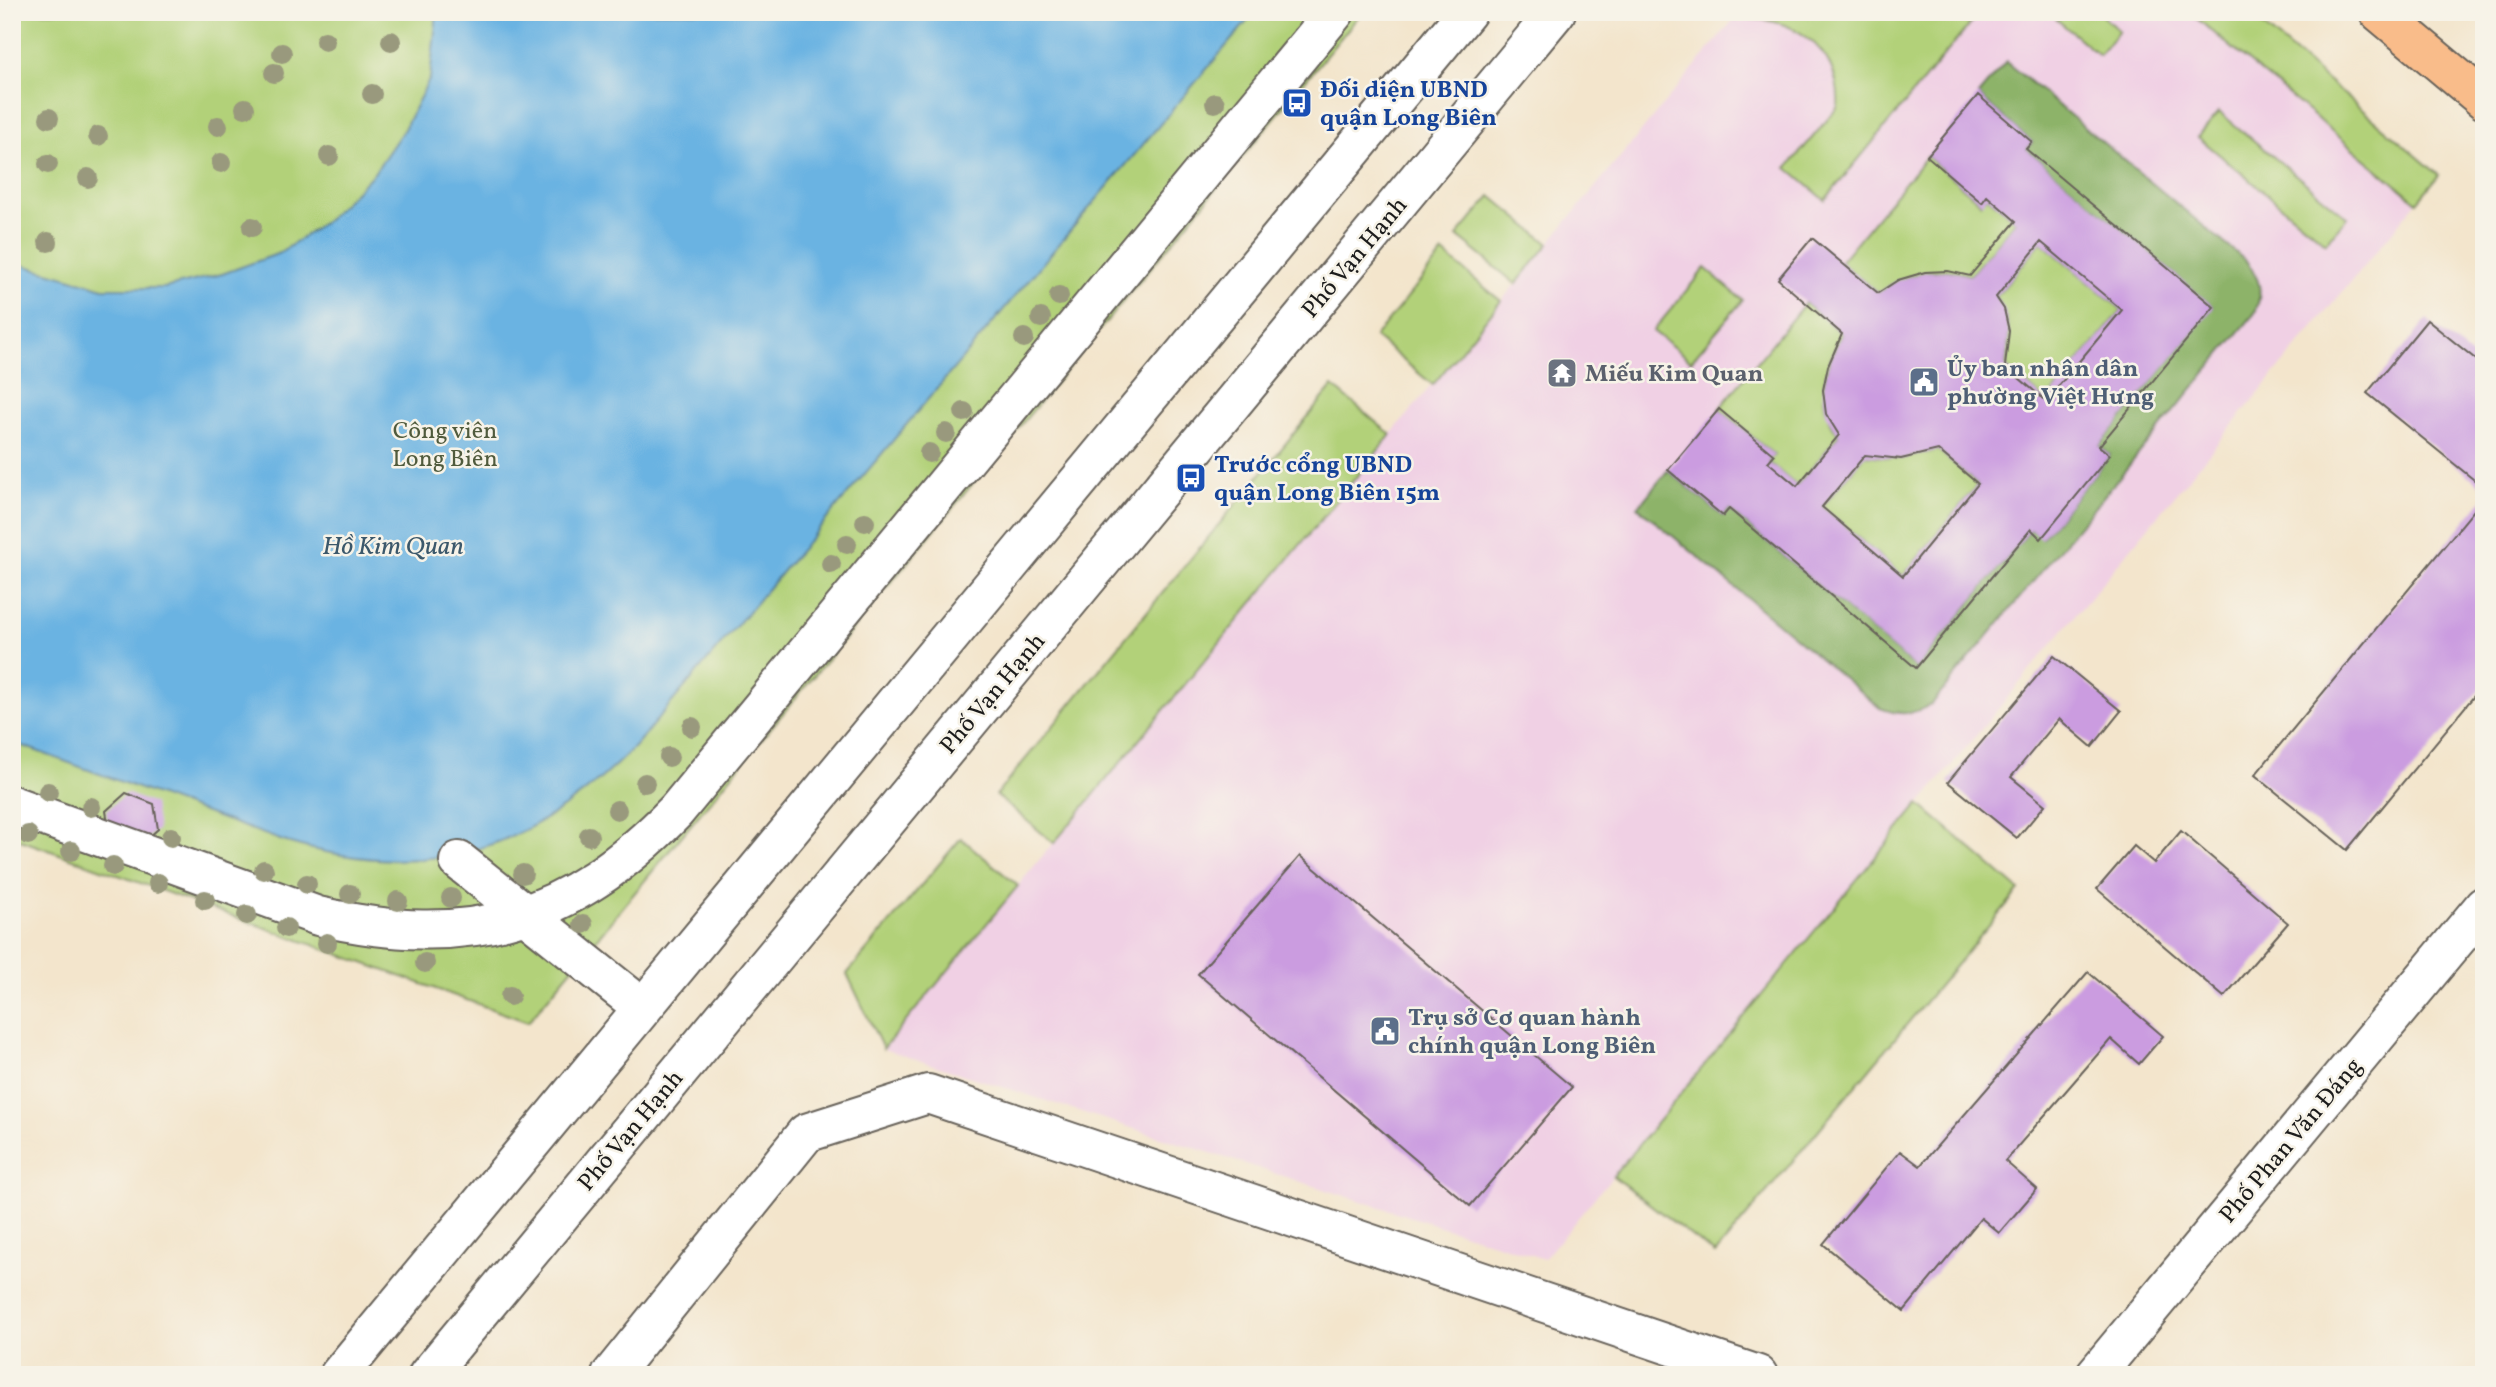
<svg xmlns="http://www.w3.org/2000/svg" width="2496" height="1387" font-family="Vollkorn,serif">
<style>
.built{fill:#f0d0e4}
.green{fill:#b2d179;stroke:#67764a;stroke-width:2}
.forest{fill:#8db369;stroke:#546842;stroke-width:2}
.water{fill:#6ab3e2;stroke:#43687f;stroke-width:2}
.building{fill:#cb9ce0;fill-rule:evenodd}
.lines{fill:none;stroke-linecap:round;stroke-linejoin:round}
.minor-casing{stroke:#67625a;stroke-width:42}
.major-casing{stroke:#67625a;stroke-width:42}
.minor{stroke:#fff;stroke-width:38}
.major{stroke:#f9bc8a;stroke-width:38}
.tree{fill:#99997d}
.labels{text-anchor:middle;stroke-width:5;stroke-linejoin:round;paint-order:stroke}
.transit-label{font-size:24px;font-weight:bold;fill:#164399;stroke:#f7f3e8;text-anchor:start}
.street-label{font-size:24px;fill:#1c1c1c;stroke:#f7f3e8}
.service-label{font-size:24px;font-weight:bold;fill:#4e5e75;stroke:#f7f3e8;text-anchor:start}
.worship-label{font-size:24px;font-weight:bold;fill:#5b616d;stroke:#f7f3e8;text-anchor:start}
.park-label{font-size:24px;fill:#505b3d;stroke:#f7f3e8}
.water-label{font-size:26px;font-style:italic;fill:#3b586b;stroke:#f7f3e8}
</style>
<rect width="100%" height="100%" fill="#f7f3e8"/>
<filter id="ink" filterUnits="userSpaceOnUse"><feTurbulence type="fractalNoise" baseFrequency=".0143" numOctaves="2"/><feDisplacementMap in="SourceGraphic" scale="14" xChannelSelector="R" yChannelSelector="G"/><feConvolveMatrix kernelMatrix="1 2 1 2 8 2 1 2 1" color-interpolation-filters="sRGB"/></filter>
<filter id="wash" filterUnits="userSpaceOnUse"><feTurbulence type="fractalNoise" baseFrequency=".00686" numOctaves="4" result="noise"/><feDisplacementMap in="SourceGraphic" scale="28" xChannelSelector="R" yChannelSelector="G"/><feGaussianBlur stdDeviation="1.57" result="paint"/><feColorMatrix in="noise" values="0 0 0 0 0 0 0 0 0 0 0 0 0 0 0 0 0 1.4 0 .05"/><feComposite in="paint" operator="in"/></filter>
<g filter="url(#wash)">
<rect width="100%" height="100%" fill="#f3e5cc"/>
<path class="built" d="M1740,12h507l192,163 -895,1084 -661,-210z"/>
<path class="green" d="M12,12h1350l-834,1010 -516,-185z
M1724,12h256l-155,188 -38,-32 51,-61c4,-60 -50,-95 -104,-87z
M2062,12h36l21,19 -20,24 -43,-36z
M2189,12h58l192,163 -22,27z
M2219,112l128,105 -21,26 -128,-106z
M1927,156l54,47 6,-7 29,25 -46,55c-31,-13 -66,-1 -92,17l-38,-31z
M1491,196l58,48 -33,40 -59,-48z
M2041,242l81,68 -76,91 -41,-35c5,-26 6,-47 -9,-69z
M1443,253l58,48 -68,84 -58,-48z
M1705,268l38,32 -52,61 -38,-30z
M1805,303l37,31c-18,32 -28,71 -3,101l-42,51 -29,-24 6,-7 -55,-46z
M1333,386l58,49 -337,408 -58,-48z
M1938,450l40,34 -75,92 -81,-69 43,-52 36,4z
M1919,804l100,86 -304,364 -102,-78z
M961,838l57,48 -135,163 -36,-75z"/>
<path class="forest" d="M2006,62l241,200c14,18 16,30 8,51l-323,391c-19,11 -31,12 -52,4l-242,-201 30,-37 55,46 6,-7 187,159 115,-139 11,9 68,-83 -11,-9 114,-139 -187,-158 6,-7 -54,-47z"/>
<path class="water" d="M437,12h818l-620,734c-102,106 -209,139 -352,95l-271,-99v-480l92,26h60l58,-14 58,-21 47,-33 47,-47 30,-44 26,-51z"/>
<g id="blocks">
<path class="building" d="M1978,95l54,47 -6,7 188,158 -115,139 11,9 -69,84 -10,-10 -115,139 -187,-159 -6,7 -55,-46 51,-61 55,46 -6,7 29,24 42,-51 -13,-21 -3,-24 5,-24 14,-32 -64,-55 34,-41 66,55 20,-13 27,-8 23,-1 22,5 46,-55 -29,-25 -5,7 -55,-47zM2041,242l81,68 -76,91 -41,-35 4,-35 -5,-22 -8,-12zM1938,450l40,34 -75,92 -81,-69 43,-52 36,4z
M2427,320l57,46v122l-117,-95z
M2484,498v186l-137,166 -92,-75z
M2054,656l67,55 -29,36 -33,-28 -48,58 34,28 -28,33 -69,-56z
M126,793l28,11 4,25 -19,17 -29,-10 -4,-25z
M2181,831l107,92 -64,74 -127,-108 37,-43 20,17z
M1300,856l272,231 -102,119 -272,-232z
M2088,972l75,64 -24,28 -28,-25 -106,122 32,28 -38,44 -18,-15 -77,93 -81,-67 77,-93 20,15z"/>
</g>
</g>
<g filter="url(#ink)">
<use href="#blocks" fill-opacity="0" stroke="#67625a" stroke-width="2"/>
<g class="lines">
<g class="minor-casing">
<path id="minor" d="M12,805l306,111c151,34 250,6 358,-105l659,-799
M459,861l184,147
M339,1375l1128,-1363
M428,1375l1128,-1363
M611,1375l195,-242 122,-39 830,281
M2095,1375l389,-469"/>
</g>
<g class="major-casing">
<path id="major" d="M2379,12l105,88"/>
</g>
<use href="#minor" class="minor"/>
<use href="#major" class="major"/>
</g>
<g class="tree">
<circle cx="325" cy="41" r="10"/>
<circle cx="391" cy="41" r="10"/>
<circle cx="282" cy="53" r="10"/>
<circle cx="274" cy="73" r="10"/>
<circle cx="372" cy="94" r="10"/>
<circle cx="1215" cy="103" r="10"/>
<circle cx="245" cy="108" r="10"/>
<circle cx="49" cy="118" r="10"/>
<circle cx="218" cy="126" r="10"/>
<circle cx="98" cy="136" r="10"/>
<circle cx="329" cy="156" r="10"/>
<circle cx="221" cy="163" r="10"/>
<circle cx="48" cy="164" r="10"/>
<circle cx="88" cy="178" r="10"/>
<circle cx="252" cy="227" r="10"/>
<circle cx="48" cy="242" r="10"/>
<circle cx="1059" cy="296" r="10"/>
<circle cx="1041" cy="318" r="10"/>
<circle cx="1024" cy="338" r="10"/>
<circle cx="964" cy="412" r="10"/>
<circle cx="946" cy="433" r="10"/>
<circle cx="929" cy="453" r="10"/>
<circle cx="865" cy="522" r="10"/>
<circle cx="847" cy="544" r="10"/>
<circle cx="831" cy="564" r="10"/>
<circle cx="692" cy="727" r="10"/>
<circle cx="669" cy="757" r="10"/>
<circle cx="645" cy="783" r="10"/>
<circle cx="48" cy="792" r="10"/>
<circle cx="91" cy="807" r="10"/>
<circle cx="617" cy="810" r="10"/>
<circle cx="28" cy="835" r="10"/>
<circle cx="589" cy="836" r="10"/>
<circle cx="171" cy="837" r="10"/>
<circle cx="71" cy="851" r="10"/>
<circle cx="113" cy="866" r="10"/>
<circle cx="264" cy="870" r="10"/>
<circle cx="523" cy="874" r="10"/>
<circle cx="158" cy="883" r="10"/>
<circle cx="307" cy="884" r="10"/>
<circle cx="350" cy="894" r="10"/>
<circle cx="451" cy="898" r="10"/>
<circle cx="205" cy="900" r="10"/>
<circle cx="398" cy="901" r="10"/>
<circle cx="247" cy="915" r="10"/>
<circle cx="583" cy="924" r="10"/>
<circle cx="286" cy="928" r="10"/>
<circle cx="327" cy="943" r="10"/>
<circle cx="425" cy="963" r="10"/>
<circle cx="510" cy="996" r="10"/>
</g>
</g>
<defs>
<g id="bus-square" transform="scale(1.575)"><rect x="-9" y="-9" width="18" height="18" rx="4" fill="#1a4fb4" stroke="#f7f3e8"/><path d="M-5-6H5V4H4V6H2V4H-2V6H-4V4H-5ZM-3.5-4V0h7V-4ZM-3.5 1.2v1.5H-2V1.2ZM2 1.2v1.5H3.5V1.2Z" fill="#fff"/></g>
<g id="temple-square" transform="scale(1.575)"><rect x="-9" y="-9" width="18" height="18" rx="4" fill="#6b7280" stroke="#f7f3e8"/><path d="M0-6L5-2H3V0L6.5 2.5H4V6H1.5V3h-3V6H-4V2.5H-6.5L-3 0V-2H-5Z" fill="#fff"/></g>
<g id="civic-square" transform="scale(1.575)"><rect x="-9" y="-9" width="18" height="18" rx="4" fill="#5c6f8a" stroke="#f7f3e8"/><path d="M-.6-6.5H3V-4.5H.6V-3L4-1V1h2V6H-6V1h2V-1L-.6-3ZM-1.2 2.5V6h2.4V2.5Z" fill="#fff"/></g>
</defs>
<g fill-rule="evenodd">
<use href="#bus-square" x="1297" y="103"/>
<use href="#temple-square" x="1562" y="373"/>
<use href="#civic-square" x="1924" y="382"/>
<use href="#bus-square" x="1191" y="478"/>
<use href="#civic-square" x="1385" y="1031"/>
</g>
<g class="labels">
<g class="transit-label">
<text x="1320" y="97">Đối diện UBND<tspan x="1320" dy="28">quận Long Biên</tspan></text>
<text x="1214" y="472">Trước cổng UBND<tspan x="1214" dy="28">quận Long Biên 15m</tspan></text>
</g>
<g class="street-label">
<text transform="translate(1354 257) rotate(-50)" y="8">Phố Vạn Hạnh</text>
<text transform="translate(992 693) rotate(-50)" y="8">Phố Vạn Hạnh</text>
<text transform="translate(630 1130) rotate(-50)" y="8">Phố Vạn Hạnh</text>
<text transform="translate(2290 1140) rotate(-50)" y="8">Phố Phan Văn Đáng</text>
</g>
<g class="service-label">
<text x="1947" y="376">Ủy ban nhân dân<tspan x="1947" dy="28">phường Việt Hưng</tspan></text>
<text x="1408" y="1025">Trụ sở Cơ quan hành<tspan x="1408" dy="28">chính quận Long Biên</tspan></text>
</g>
<g class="worship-label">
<text x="1585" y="381">Miếu Kim Quan</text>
</g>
<g class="park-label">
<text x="445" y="438">Công viên<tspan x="445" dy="28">Long Biên</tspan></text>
</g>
<g class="water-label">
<text x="393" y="554">Hồ Kim Quan</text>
</g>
</g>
<rect width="2496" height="1387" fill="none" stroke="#f7f3e8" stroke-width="42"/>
</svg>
